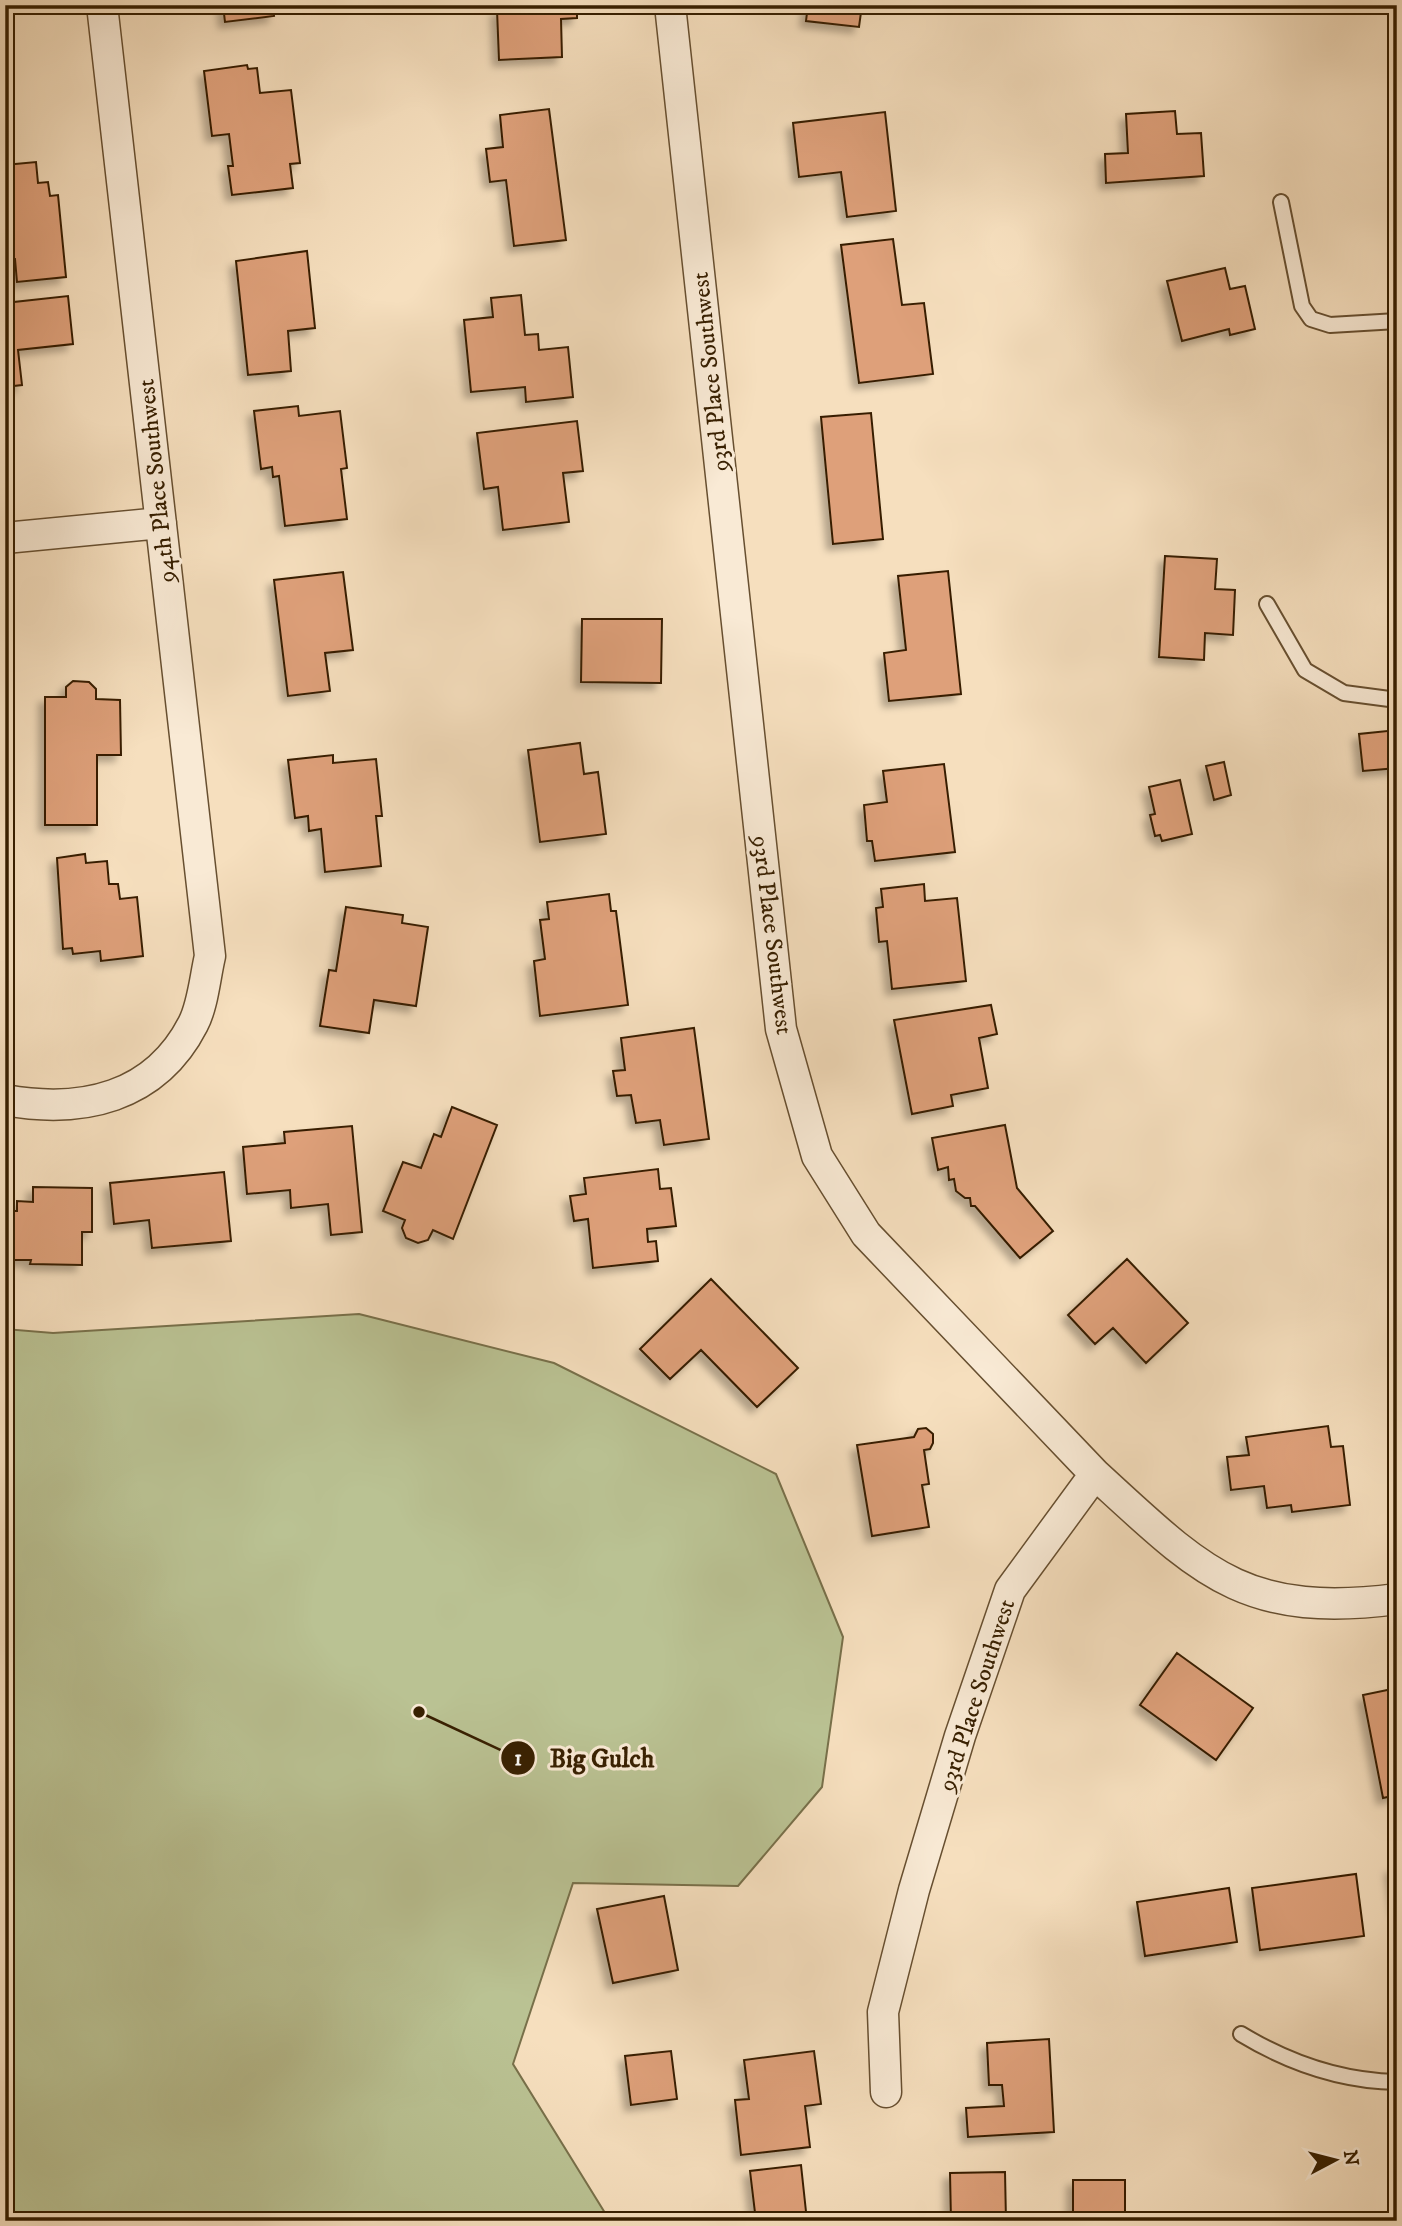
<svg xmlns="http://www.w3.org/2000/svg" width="1402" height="2226" font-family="'IM FELL DW Pica',serif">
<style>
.green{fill:#bac293;stroke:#78704a;stroke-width:2}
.building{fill:#dea07a;stroke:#371f00;stroke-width:2;filter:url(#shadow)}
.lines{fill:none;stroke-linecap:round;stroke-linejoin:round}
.service-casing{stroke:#674f30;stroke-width:18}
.minor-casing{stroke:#674f30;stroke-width:33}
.service{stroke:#f9ead5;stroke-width:14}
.minor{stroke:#f9ead5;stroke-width:30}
.labels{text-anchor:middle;stroke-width:6;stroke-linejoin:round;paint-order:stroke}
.street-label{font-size:24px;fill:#371f00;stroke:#f9ead5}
.leader{fill:none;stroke:#371f00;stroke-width:2.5}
.callout-dot{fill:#371f00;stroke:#f9ead5;stroke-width:2.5}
.mark-label{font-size:21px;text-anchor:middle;font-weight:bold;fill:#fff}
.callout-label{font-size:26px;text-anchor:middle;font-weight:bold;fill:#371f00;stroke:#f9ead5;stroke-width:6;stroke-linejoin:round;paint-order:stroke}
</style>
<defs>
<filter id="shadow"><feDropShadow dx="-6" dy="6" stdDeviation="3.5" flood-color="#0004"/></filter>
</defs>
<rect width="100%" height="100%" fill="#f6dfbe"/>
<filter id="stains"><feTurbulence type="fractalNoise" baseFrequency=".00286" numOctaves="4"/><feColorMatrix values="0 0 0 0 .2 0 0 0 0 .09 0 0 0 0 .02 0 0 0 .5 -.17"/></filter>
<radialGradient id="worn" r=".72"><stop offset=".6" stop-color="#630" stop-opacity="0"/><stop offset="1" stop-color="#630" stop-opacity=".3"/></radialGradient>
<path class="green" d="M359,1314l195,49 222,111 67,163 -21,150 -84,99 -165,-3 -60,181 97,157h-605v-892l48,4z"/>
<path class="building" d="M223,5h50l1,11 -49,6z
M505,5h72v13l-16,1 1,38 -63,3 -2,-50h9z
M808,5h54l-3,22 -53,-6z
M247,65l1,4 9,-1 3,25 31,-3 9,73 -10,1 3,24 -61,7 -4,-29h5l-4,-32 -17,2 -8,-65z
M549,109l17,131 -52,6 -8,-66 -16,2 -4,-33 17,-2 -3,-32z
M1175,111l2,23 24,-1 3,43 -98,7 -1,-29 23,-1 -2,-39z
M885,112l11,99 -49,6 -6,-45 -42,5 -6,-54z
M36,162l2,21 10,-1 2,14 8,-1 8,82 -49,5 -2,-23 -10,1v-95z
M893,239l9,66 22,-2 9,71 -74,9 -18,-138z
M307,251l8,77 -27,3 3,40 -43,4 -12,-114z
M1225,268l5,21 15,-3 10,43 -25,6 -1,-6 -47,12 -15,-60z
M521,295l4,40 13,-1 1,16 29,-3 5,50 -47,5 -1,-15 -54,5 -7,-72 29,-3 -2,-19z
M68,296l5,48 -55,6 4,35 -17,2v-84z
M298,406l1,10 41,-5 7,57 -6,1 6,50 -62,7 -6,-50 -6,1 -1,-10 -11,2 -7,-58z
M871,413l12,126 -50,5 -12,-127z
M577,421l6,50 -20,2 6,49 -66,8 -5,-43 -14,2 -7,-56z
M1165,556l52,3 -2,30 20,1 -2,45 -28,-2 -1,27 -45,-3z
M948,571l13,123 -72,7 -5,-48 22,-3 -8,-74z
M343,572l10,78 -28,3 5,38 -42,5 -14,-116z
M582,619h80l-1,64 -80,-1z
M73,681l16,1 7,7v10l24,1 1,55h-24v70h-52v-128h21v-10z
M1397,730v38l-34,3 -4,-37z
M580,743l4,31 14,-2 8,62 -66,8 -12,-92z
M333,755v8l43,-4 6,57h-6l5,50 -56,6 -4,-43 -12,2 -1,-15 -13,2 -7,-58z
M1224,762l7,33 -17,5 -8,-34z
M944,764l11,88 -80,9 -3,-20h-5l-3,-36 23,-3 -4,-31z
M1180,780l12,54 -30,7 -2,-6 -5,1 -5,-21 5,-1 -6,-27z
M85,854l1,9 21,-2 2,23h9l2,15 17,-2 6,59 -42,5 -1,-10 -27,3 -1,-6 -9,1 -6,-91z
M924,884l1,17 32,-3 9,83 -74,8 -5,-48 -8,1 -3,-34 7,-1 -2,-18z
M609,894l2,17h5l12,94 -88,11 -6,-55 11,-2 -5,-39 9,-1 -2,-17z
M346,907l57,8 -1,8 26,4 -12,79 -42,-6 -5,33 -49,-7 9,-56 7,1z
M991,1005l6,29 -18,4 9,50 -37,7 2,11 -41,8 -18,-94z
M694,1028l15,111 -45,6 -4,-25 -24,3 -5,-28 -14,1 -4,-25 12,-1 -4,-32z
M452,1107l45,18 -44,114 -20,-9 -5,10 -10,3 -12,-5 -4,-10 3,-8 -22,-9 20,-49 18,6 13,-34 7,3z
M1005,1125l12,63 36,43 -33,27 -45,-52h-4l-1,-8h-5l-9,-7 -2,-12 -5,1 -1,-13 -10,3 -6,-32z
M352,1126l10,106 -31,3 -3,-31 -37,4 -1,-18 -43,4 -4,-47 42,-4 -1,-11z
M658,1169l2,20 11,-1 5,38 -29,3 1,13 8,-1 2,20 -65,7 -5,-49 -14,2 -4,-25 16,-2 -2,-16z
M224,1172l7,69 -79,7 -3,-28 -35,4 -4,-41z
M33,1187l59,1v44h-10v33l-52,-1 1,-4h-26v-49h12v-10l16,1z
M1127,1259l61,64 -42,40 -33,-35 -18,16 -27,-29z
M711,1279l87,89 -41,39 -56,-57 -31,29 -30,-30z
M1328,1426l3,21 12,-1 7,59 -58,7 -1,-7 -24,3 -3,-22 -33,4 -4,-33 22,-2 -3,-18z
M926,1428l7,6v9l-3,6 -6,1 5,34 -7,1 7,42 -57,9 -15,-91 57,-8 4,-8z
M1177,1653l76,55 -37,52 -76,-55z
M1397,1688v107l-14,3 -20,-103z
M1391,1868h6v42z
M1356,1874l8,62 -104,14 -8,-62z
M1229,1888l8,54 -92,14 -8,-54z
M664,1896l14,74 -65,13 -16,-74z
M1049,2039l5,93 -86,5 -2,-29 38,-2 -2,-21h-13l-2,-42z
M671,2051l6,48 -46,6 -6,-49z
M814,2051l7,53 -16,2 5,41 -69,8 -6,-55 14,-1 -5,-39z
M801,2165l6,56h-51l-6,-50z
M1005,2172l1,49h-55l-1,-48z
M1073,2180h52v41h-52z"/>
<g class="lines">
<g class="service-casing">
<path id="service" d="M1281,202l21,104 9,13 19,6 67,-4
M1267,604l38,66 39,23 53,7
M1241,2034c48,29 99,47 156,48"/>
</g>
<g class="minor-casing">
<path id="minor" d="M670,5l111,1024 36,127 49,78 229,240 -85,116 -50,146 -46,154 -31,122 3,80
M5,538l156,-15
M5,1100c77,14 150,-2 188,-76 10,-19 12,-47 17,-68l-108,-951
M1095,1474c106,97 148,145 302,125"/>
</g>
<use href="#service" class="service"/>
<use href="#minor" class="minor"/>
</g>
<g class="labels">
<g class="street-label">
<text transform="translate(710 372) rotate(-96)" y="8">93rd Place Southwest</text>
<text transform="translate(156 481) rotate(-96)" y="8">94th Place Southwest</text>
<text transform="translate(773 935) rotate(83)" y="8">93rd Place Southwest</text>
<text transform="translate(976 1695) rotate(-72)" y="8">93rd Place Southwest</text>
</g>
</g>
<path class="leader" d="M419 1712L518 1758"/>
<g class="callout-dot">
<circle cx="419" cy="1712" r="7"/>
<circle cx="518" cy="1758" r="18"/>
</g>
<g class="mark-label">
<text x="518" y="1765">1</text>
</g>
<g class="callout-label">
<text x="602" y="1767">Big Gulch</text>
</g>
<rect width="1402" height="2226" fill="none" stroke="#f6dfbe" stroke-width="28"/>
<rect x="7" y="7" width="1388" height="2212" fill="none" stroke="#371f00" stroke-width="3.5"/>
<rect x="14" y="14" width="1374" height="2198" fill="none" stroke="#371f00" stroke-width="2"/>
<g transform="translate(1335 2160) rotate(83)" stroke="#f9ead5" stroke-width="5" paint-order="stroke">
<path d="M0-5L12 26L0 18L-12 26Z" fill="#371f00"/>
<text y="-10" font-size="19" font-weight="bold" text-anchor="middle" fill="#371f00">N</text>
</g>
<rect width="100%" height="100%" filter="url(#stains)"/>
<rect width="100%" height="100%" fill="url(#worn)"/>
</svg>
